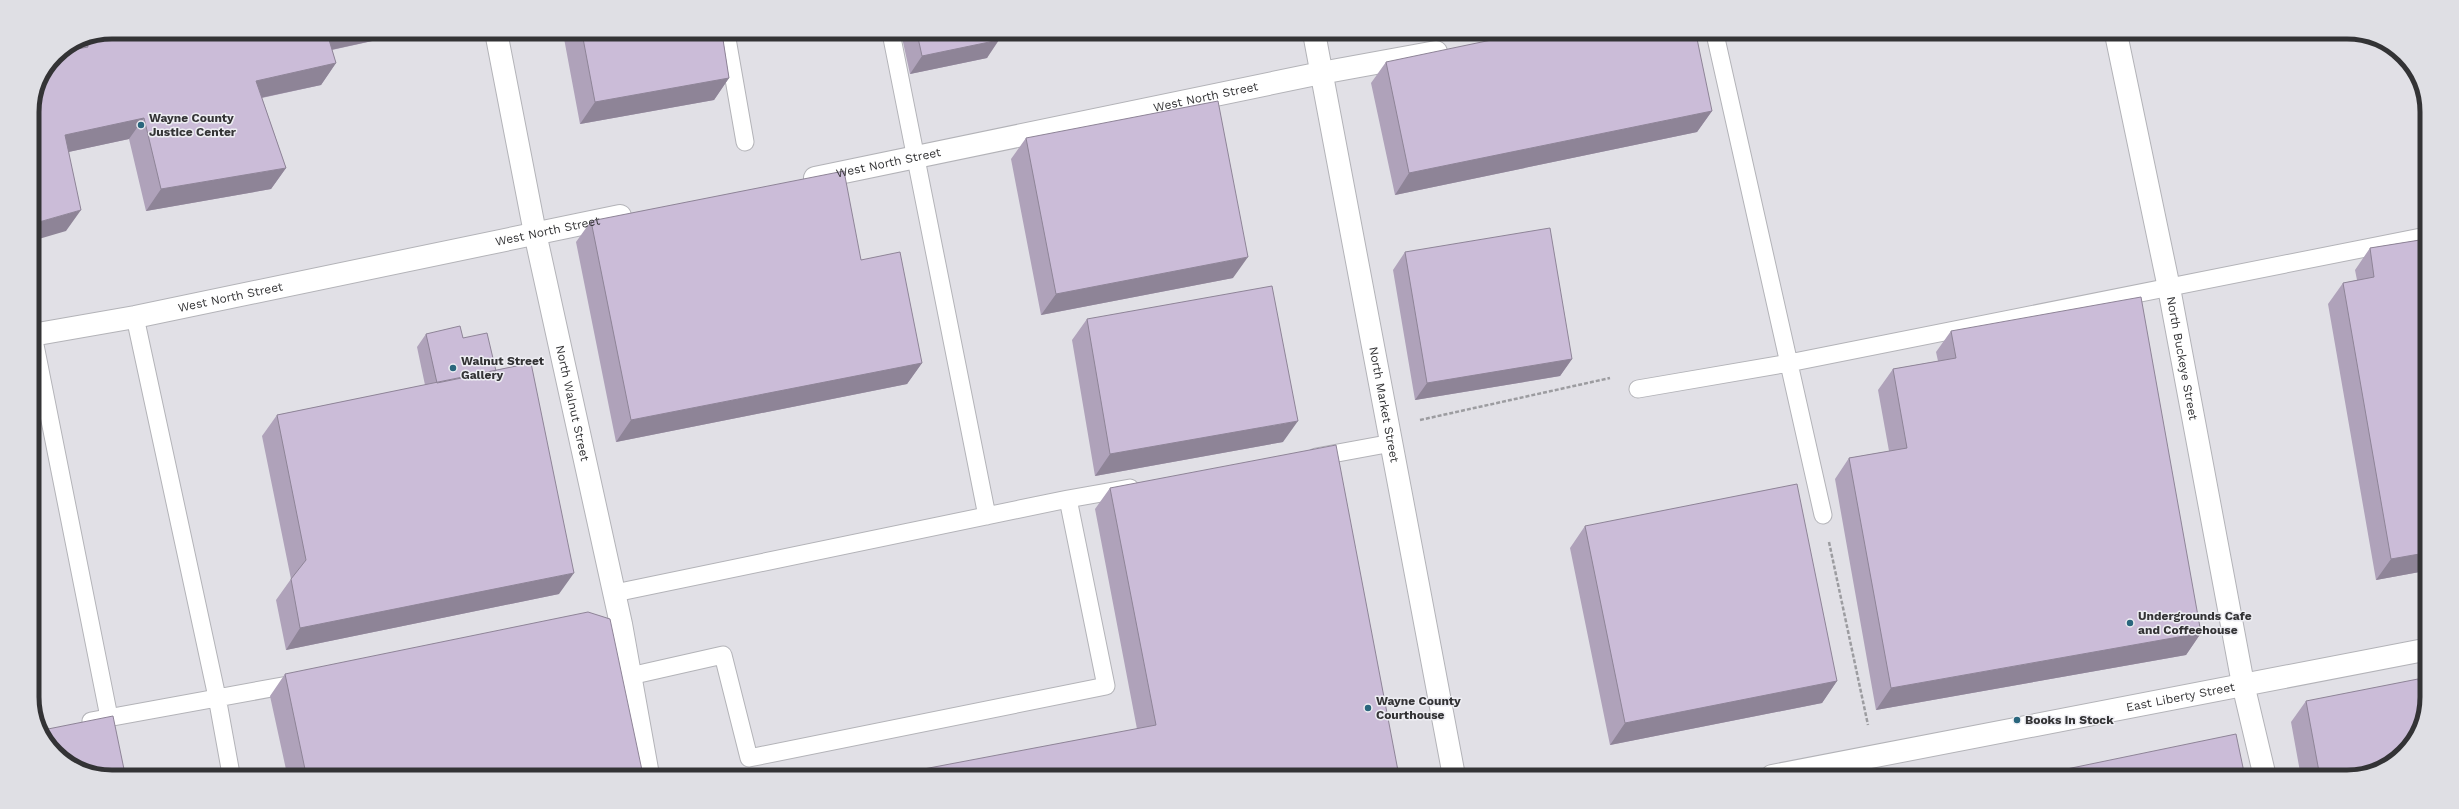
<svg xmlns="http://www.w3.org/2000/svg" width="2459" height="809" font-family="'Work Sans',sans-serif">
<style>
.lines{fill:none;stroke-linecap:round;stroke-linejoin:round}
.service-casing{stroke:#b3b3b8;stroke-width:19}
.minor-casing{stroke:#b3b3b8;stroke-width:24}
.tertiary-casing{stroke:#b3b3b8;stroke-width:24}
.secondary-casing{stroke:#b3b3b8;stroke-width:24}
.primary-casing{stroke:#b3b3b8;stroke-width:24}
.path{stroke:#9c9ca0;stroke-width:2.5;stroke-dasharray:4 2;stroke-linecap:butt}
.service{stroke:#fff;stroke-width:17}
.minor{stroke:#fff;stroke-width:22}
.tertiary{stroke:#fff;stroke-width:22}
.secondary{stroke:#fff;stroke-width:22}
.primary{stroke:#fff;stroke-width:22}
.wall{fill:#afa2ba}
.shaded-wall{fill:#8e8497}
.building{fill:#cbbcd8;stroke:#8e8497}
.poi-dot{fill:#2a667d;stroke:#eeeef3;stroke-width:1.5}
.labels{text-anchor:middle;stroke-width:3;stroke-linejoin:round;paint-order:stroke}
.street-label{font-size:12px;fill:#333335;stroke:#eeeef3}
.poi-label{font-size:12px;font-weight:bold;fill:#333335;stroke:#eeeef3;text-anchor:start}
.rim{fill:none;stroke:#333335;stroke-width:5}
</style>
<rect width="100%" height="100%" fill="#e1e0e6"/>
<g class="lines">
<g class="service-casing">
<path id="service" d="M726,33l19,109
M891,33l96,483
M1715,34l108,481
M135,317l82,380 14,77
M33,335l76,382
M1638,389l151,-26 637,-127
M1316,457l76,-14
M615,593l453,-94 62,-11
M630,676l93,-21 26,103 357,-72 -38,-187
M91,721l208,-38"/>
</g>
<g class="minor-casing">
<g id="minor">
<path id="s1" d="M496,32l39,201 86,391 27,151"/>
<path id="s2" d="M2116,34l53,254 74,396 22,93"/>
</g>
</g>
<g class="tertiary-casing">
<g id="tertiary">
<path id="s3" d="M815,178l506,-105 115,-21"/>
<path id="s4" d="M32,335l103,-18 485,-101"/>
</g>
</g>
<g class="secondary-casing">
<g id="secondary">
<path id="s5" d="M1772,776l652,-126"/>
</g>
</g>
<g class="primary-casing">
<g id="primary">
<path id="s6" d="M1314,33l140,743"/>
</g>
</g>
<path class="path" d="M1420,420l190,-42
M1829,542l39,183"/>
<use href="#service" class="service"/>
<use href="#minor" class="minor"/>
<use href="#tertiary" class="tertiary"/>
<use href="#secondary" class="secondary"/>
<use href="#primary" class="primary"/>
</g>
<path class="wall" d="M112,32l283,4 -63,14 4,13 -15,22 -59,13 24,70 -15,21 -125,22 -17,-72 -61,13 -2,79 3,-180v-4l13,-9z
M563,33h159l7,45 -15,22 -134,24z
M901,33h97l-11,25 -77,16z
M1386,62l326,49 -15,21 -302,63 -24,-112z
M1026,138l207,140 -192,37 -30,-156z
M591,221l270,39 61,103 -15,21 -291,58 -40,-200z
M2426,239l-1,332 -49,9 -48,-276 15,-21 14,-3 -2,-10 15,-22z
M1405,252l167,107 -12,17 -145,24 -22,-130z
M1087,319l196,123 -188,34 -23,-136z
M1951,331l250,302 -15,22 -310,55 -41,-231 14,-21 40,-7 -11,-61 15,-21 45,-8 -2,-9z
M426,334l37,4 33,33 63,223 -273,56 -10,-50 15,-21 -29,-143 15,-21 148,-30 -8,-38z
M1110,488l289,288 -262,-47 -42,-220z
M1585,526l252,155 -15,22 -212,42 -40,-197z
M285,674l358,101 -356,-1 -17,-78z
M2306,701l41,76h-46l-10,-55z"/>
<path class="shaded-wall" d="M331,32h66l-2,4 -83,18 15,-21z
M999,40l-12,18 -77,16 12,-18z
M336,63l-15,22 -80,17 15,-21z
M729,78l-15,22 -134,24 15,-22z
M1712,111l-15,21 -302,63 14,-22z
M144,118l-15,21 -79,17 15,-21z
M286,168l-15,21 -125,22 15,-22z
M81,210l-15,21 -34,10v-17z
M1248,257l-15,21 -192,37 15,-21z
M1572,359l-12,17 -145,24 12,-17z
M922,363l-15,21 -291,58 15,-22z
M1298,421l-15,21 -188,34 15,-22z
M2425,553v18l-49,9 15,-21z
M574,573l-15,21 -273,56 14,-22z
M2201,633l-15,22 -310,55 15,-22z
M1837,681l-15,22 -212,42 15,-22z"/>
<path class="building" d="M112,32h219l-4,1 9,30 -80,18 30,87 -125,21 -17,-71 -79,17 16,75 -49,14v-112l6,-31 18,-26 4,-3 28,-5 -2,-10z
M582,33h140l7,45 -134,24z
M917,33h81l1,7 -77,16z
M1520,34h176l16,77 -303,62 -23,-111z
M1218,101l30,156 -192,37 -30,-156z
M844,171l17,89 39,-8 22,111 -291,57 -40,-199z
M1550,228l22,131 -145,24 -22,-131z
M2426,239l-1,314 -34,6 -48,-276 31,-6 -4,-29z
M1272,286l26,135 -188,33 -23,-135z
M2141,297l60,336 -310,55 -42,-230 58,-10 -14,-79 63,-11 -5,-27z
M460,326l3,12 24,-5 9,38 -59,12 -11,-49z
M531,363l43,210 -274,55 -9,-49 15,-19 -29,-145z
M1336,445l63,331 -507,-1 264,-50 -46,-237z
M1797,484l40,197 -212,42 -40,-197z
M588,612l22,7 33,156 -337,-1 -21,-100z
M2418,679l6,32v7l-28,42 -49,17h-27l-14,-76z
M113,716l12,58h-34l-42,-28 -6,-16z
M2236,734l9,43h-217z"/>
<g class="poi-dot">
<circle cx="141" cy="125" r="4"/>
<circle cx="453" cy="368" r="4"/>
<circle cx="2130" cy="623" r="4"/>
<circle cx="1368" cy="708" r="4"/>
<circle cx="2017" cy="720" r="4"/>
</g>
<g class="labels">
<g class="street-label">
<text dy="4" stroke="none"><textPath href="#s3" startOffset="399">West North Street</textPath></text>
<text dy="4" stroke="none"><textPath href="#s3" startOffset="75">West North Street</textPath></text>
<text dy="4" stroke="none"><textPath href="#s4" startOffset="526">West North Street</textPath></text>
<text dy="4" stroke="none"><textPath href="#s4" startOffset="202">West North Street</textPath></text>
<text dy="4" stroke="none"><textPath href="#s2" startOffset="331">North Buckeye Street</textPath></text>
<text dy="4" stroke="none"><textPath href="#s1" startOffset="379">North Walnut Street</textPath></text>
<text dy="4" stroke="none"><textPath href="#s6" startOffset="378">North Market Street</textPath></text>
<text dy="4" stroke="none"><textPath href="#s5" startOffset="416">East Liberty Street</textPath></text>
</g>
<g class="poi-label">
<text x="149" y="122">Wayne County<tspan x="149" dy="14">Justice Center</tspan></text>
<text x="461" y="365">Walnut Street<tspan x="461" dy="14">Gallery</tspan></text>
<text x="2138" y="620">Undergrounds Cafe<tspan x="2138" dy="14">and Coffeehouse</tspan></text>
<text x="1376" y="705">Wayne County<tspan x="1376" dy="14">Courthouse</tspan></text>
<text x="2025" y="724">Books in Stock</text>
</g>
</g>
<path d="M0 0H2459V809H0ZM112 39H2347A73 73 0 0 1 2420 112V697A73 73 0 0 1 2347 770H112A73 73 0 0 1 39 697V112A73 73 0 0 1 112 39Z" fill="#dfdfe4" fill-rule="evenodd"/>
<path class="rim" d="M112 39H2347A73 73 0 0 1 2420 112V697A73 73 0 0 1 2347 770H112A73 73 0 0 1 39 697V112A73 73 0 0 1 112 39Z"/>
</svg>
